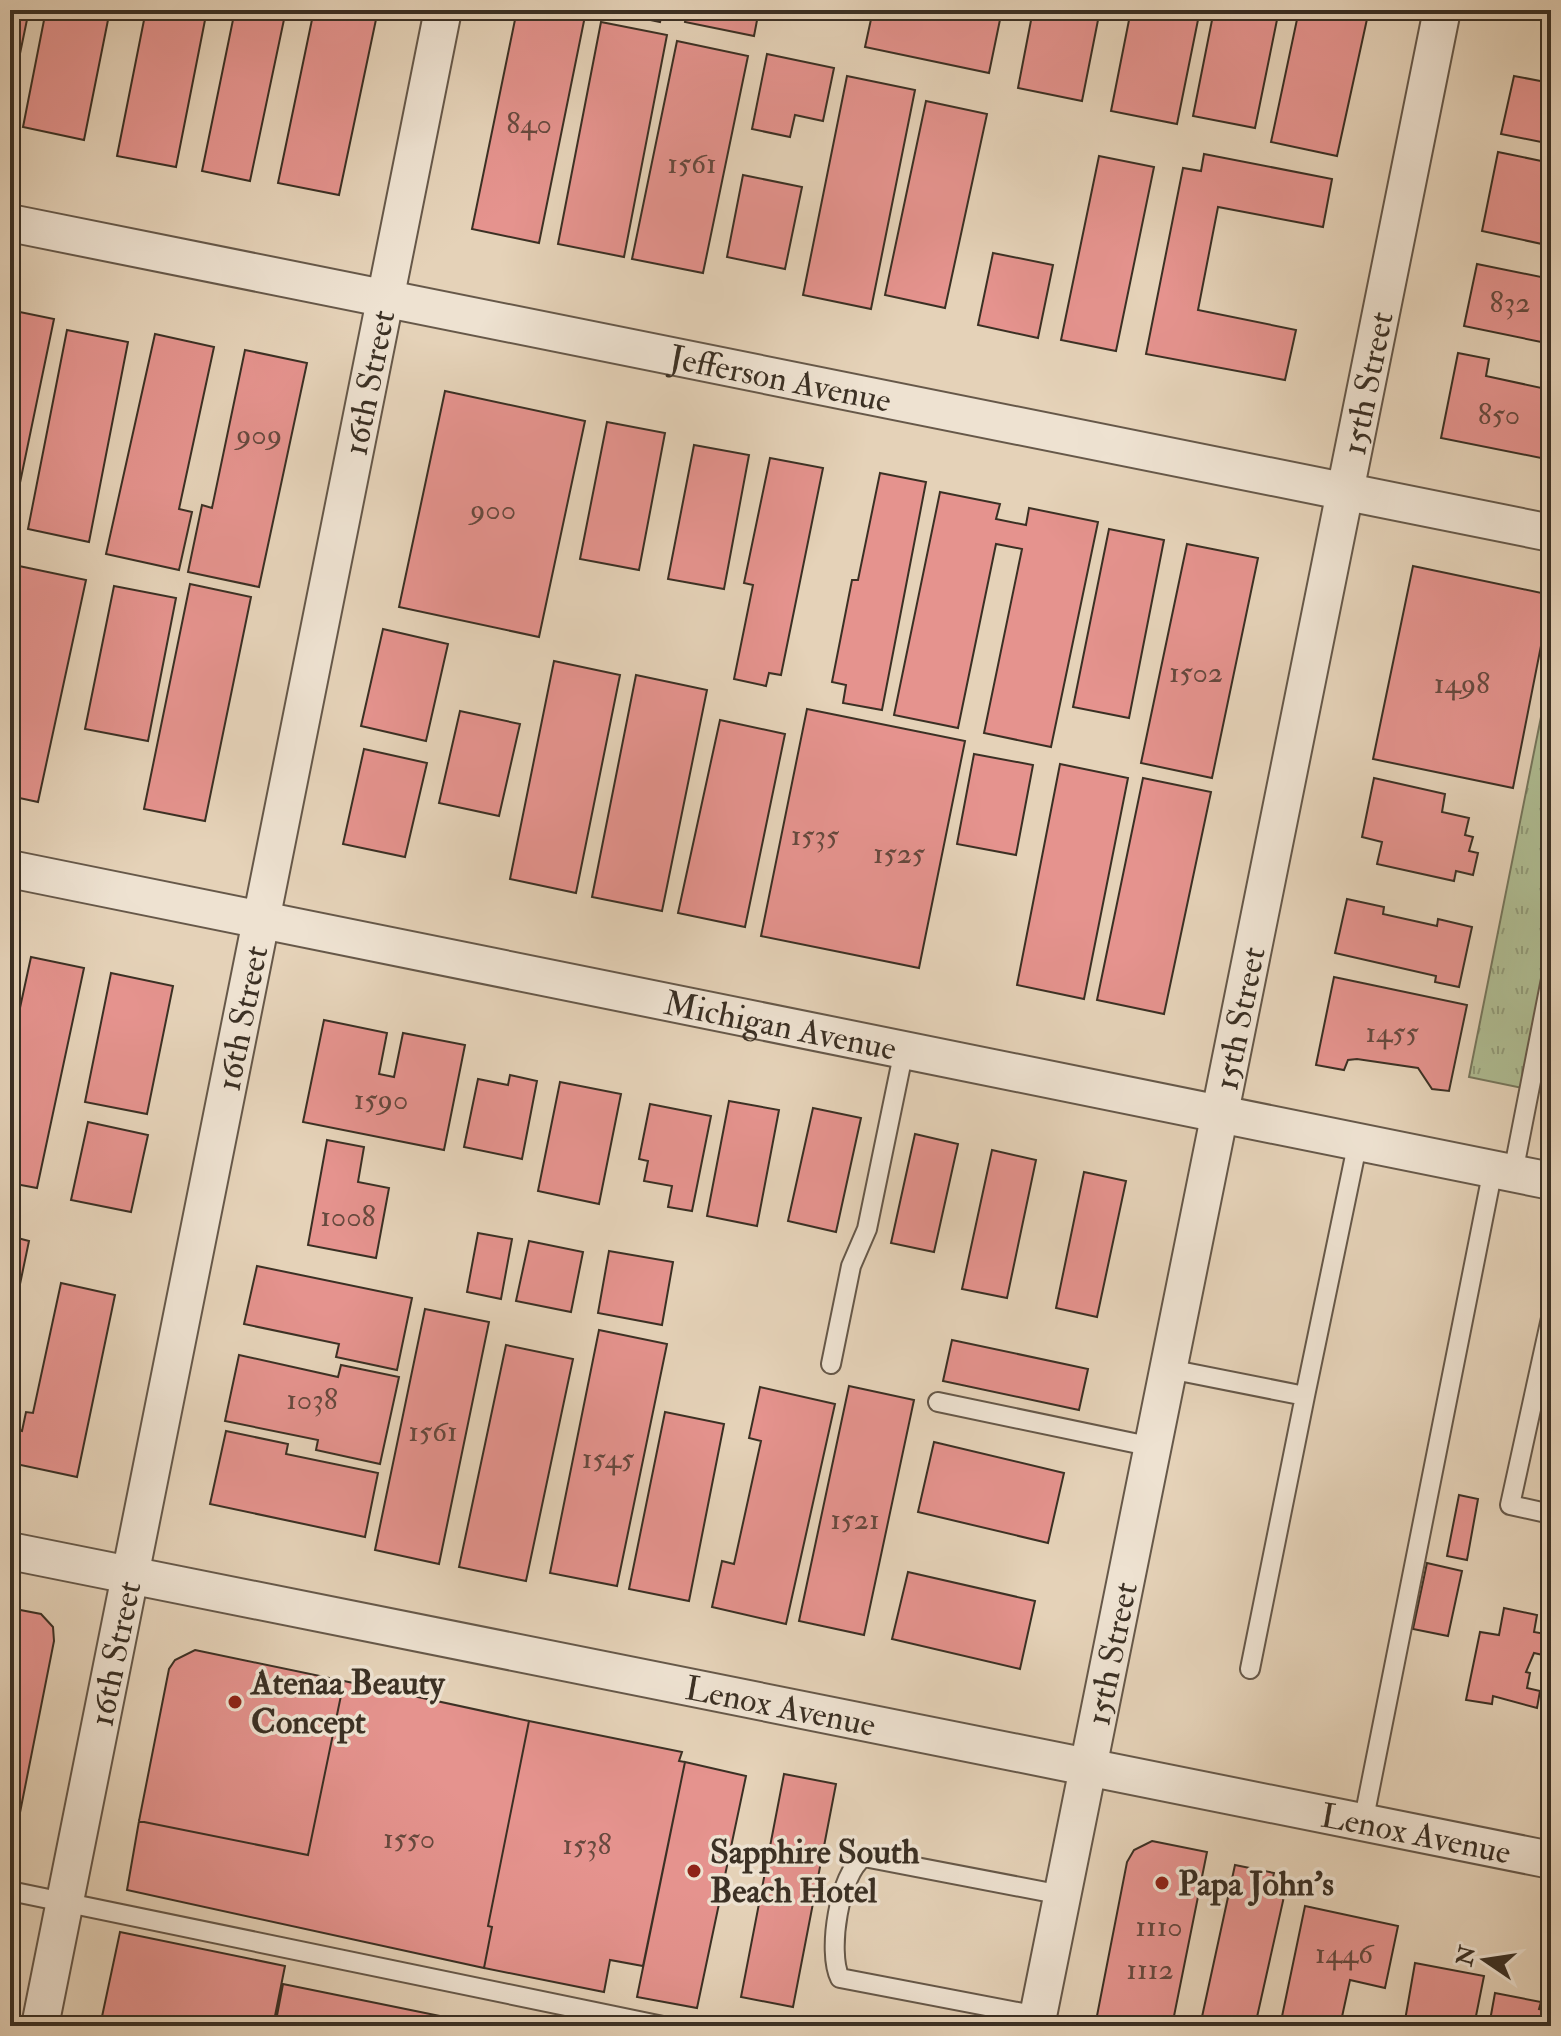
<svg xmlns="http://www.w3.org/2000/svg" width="1561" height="2036" font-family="'IM FELL Double Pica',serif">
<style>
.grass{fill:url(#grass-tufts);stroke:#75765c;stroke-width:2}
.building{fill:#e5938e;stroke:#3b3024;stroke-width:2}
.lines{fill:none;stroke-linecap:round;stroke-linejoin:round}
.lane-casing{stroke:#665849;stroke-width:22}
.street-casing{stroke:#665849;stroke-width:40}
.lane{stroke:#eee2d1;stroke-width:18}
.street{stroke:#eee2d1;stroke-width:36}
.poi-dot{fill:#8f2418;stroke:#eee2d1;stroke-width:3}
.labels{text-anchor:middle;stroke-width:7;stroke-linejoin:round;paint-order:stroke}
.number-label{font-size:30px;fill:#66493e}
.street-label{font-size:34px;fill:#3b3024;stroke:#eee2d1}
.poi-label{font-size:34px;font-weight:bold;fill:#3b3024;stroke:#eee2d1;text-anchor:start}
</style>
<defs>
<pattern id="grass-tufts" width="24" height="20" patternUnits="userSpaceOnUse" patternTransform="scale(2)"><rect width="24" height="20" fill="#afbd93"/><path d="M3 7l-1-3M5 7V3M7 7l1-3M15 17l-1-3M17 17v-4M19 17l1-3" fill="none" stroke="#909a78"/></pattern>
</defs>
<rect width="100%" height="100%" fill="#e5d2b8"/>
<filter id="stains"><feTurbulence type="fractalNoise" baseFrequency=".0025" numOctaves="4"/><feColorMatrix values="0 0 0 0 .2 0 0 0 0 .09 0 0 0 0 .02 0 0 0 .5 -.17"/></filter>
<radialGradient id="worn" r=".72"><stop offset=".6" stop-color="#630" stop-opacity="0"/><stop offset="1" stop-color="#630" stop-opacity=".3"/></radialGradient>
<path class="grass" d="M1551,667v427l-82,-17z"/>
<path class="building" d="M10,10h19l-19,92z
M46,10h64l-26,130 -61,-13z
M146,10h61l-31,157 -59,-11z
M235,10h51l-36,171 -48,-10z
M314,10h64l-39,185 -61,-12z
M517,10h38l30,6 -46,227 -67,-14z
M604,10h59l-3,12z
M687,10h72l-5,26 -69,-14z
M873,10h129l-13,63 -124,-26z
M1033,10h67l-18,91 -64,-13z
M1131,10h69l-23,114 -66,-13z
M1214,10h65l-24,118 -62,-12z
M1299,10h70l-32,146 -66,-14z
M601,22l66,13 -43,222 -66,-13z
M677,41l71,15 -45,217 -71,-14z
M767,54l67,14 -11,53 -28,-6 -5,22 -38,-8z
M847,76l68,14 -44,219 -68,-14z
M1514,76l37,7v61l-50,-10z
M926,101l61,13 -42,194 -60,-13z
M1498,152l53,11v83l-69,-15z
M1204,154l128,25 -9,48 -105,-20 -20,103 98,20 -11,50 -139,-26 37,-186 18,3z
M1099,156l55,11 -38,184 -55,-11z
M743,175l59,12 -17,82 -58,-12z
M993,253l60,12 -15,73 -60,-13z
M1477,264l74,15v65l-87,-18z
M10,310l44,9 -44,212z
M67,330l61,12 -39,200 -61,-13z
M155,334l59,13 -35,162 13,3 -13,58 -73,-16z
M245,350l62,13 -48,224 -71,-15 14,-67 10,3z
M1458,353l31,6 -3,17 65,14v70l-110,-22z
M445,391l140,30 -46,216 -140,-30z
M607,422l58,11 -26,137 -59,-11z
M694,445l55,10 -25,134 -56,-10z
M770,458l53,10 -42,207 -12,-2 -3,13 -32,-7 19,-94 -9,-2z
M880,473l46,9 -44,228 -39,-7 3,-18 -14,-3 20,-102h6z
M940,492l60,12 -4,15 30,6 3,-17 69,14 -47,225 -67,-14 38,-184 -26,-5 -38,184 -64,-13z
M1109,529l55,11 -35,178 -56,-11z
M1187,544l71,14 -46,220 -71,-15z
M19,566l67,14 -48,222 -28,-6v-190z
M1413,566l138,29 -38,193 -140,-29z
M190,584l61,13 -46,224 -61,-12z
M114,586l62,12 -28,143 -63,-12z
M383,629l65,15 -22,97 -65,-15z
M554,661l66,14 -44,218 -66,-14z
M636,675l71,15 -45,221 -70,-14z
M807,709l158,32 -46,227 -158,-32z
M460,711l60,13 -21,92 -60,-13z
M720,720l65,14 -40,193 -67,-14z
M364,749l63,14 -22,94 -62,-13z
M974,754l59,11 -17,90 -59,-11z
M1060,764l68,14 -44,221 -67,-14z
M1143,778l68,14 -47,222 -67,-14z
M1374,778l71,16 -3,18 27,6 -4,17 8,2 -4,14 9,2 -5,22 -17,-4 -2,10 -77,-17 5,-22 -20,-5z
M1347,899l37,8 -1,7 54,12 1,-7 34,8 -13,60 -24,-5 1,-6 -101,-23z
M31,957l53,11 -47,220 -27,-5v-129z
M111,973l62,13 -26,128 -62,-12z
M1334,977l133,28 -18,86 -17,-2 -14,-21 -61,-9 -9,1 -4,10 -28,-5z
M324,1020l63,13 -8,41 15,3 9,-44 62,12 -21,105 -141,-28z
M510,1075l27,6 -15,78 -58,-12 14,-68 30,6z
M560,1082l61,12 -22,110 -61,-13z
M729,1101l50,9 -22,116 -50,-10z
M650,1104l61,12 -19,95 -24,-4 4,-21 -28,-5 4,-20 -9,-2z
M813,1108l48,10 -25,114 -48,-11z
M88,1122l60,13 -17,77 -60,-12z
M915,1134l43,10 -24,108 -43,-9z
M327,1140l37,7 -6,35 31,6 -13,70 -68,-13z
M992,1150l44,10 -29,138 -45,-9z
M1084,1172l42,9 -29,136 -41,-9z
M478,1233l34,6 -11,60 -34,-7z
M10,1236l19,5 -19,91z
M529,1241l54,11 -12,60 -55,-11z
M609,1251l64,11 -11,63 -64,-12z
M257,1266l155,32 -15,72 -61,-13 3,-13 -95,-20z
M61,1283l54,12 -38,182 -61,-13 2,-10 -8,-2v-24l12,3 4,-19 7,1z
M425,1309l64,13 -50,242 -64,-14z
M599,1330l68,14 -50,242 -67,-13z
M952,1340l136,29 -9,41 -136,-29z
M506,1345l67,14 -47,222 -67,-14z
M239,1355l99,22 3,-12 58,12 -19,87 -64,-14 2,-10 -93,-19z
M849,1386l65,14 -50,235 -65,-14z
M760,1387l75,17 -49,220 -74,-17 10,-46 12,3 27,-123 -12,-3z
M665,1412l59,12 -35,177 -60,-12z
M226,1431l62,13 -2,10 92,19 -13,64 -155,-33z
M934,1442l130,31 -16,70 -130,-31z
M1459,1495l19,4 -11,61 -20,-4z
M1427,1563l35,8 -14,65 -35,-7z
M908,1572l127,29 -15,68 -128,-30z
M10,1608l31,6 12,13 1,14 -44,222z
M1504,1608l33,7 -3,17 17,3 -4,21 -13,-3 -8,19 4,1 -3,15 13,3 -3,17 -44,-12 -1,8 -26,-4 14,-68 19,3z
M195,1650l149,31 -36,174 -169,-34 30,-152 6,-9z
M344,1681l185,40 -41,205 4,1 -8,41 -357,-78 12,-69 169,34z
M529,1721l153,31 -3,9 6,1 -42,204 -33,-6 -6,32 -120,-24 8,-41 -4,-1z
M685,1762l61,14 -49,232 -60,-11z
M784,1774l52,10 -43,223 -52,-10z
M1152,1841l55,11 -35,174h-77l32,-164 7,-12z
M1235,1865l39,8 -4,16 15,3 -30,134h-55z
M1305,1906l93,20 -13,62 -35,-8 -10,46h-60z
M120,1932l165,34 -12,60h-173z
M1415,1963l69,13 -10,50h-70z
M283,1984l206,42h-214z
M1495,1993l46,9 -2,7 12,3v14h-62z"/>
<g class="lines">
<g class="lane-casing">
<path id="lane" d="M1513,1173l38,-194
M1551,1318l-41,187 41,9
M831,1364l20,-98 16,-37 37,-179
M1169,1369l136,27 53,-255
M938,1402l215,45
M1250,1669l55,-273
M1363,1823l130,-654
M10,1891l653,135
M1038,2016l-198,-38c-13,-25 -1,-105 24,-121l198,38"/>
</g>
<g class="street-casing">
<g id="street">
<path id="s1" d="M10,223l1541,310"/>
<path id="s2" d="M10,869l1541,312"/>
<path id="s3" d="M10,1551l1541,309"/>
<path id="s4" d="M40,2026l403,-2016"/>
<path id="s5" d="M1036,2026l406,-2016"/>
</g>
</g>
<use href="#lane" class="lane"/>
<use href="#street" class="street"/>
</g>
<g class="poi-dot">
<circle cx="235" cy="1702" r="8"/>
<circle cx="694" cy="1871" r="8"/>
<circle cx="1162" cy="1883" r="8"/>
</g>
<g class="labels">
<g class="number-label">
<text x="529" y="133">840</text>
<text x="692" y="173">1561</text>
<text x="1510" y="312">832</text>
<text x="1499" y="424">850</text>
<text x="259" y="444">909</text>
<text x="493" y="519">900</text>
<text x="1196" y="682">1502</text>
<text x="1462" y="693">1498</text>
<text x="815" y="845">1535</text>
<text x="899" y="863">1525</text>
<text x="1392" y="1042">1455</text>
<text x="381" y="1109">1590</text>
<text x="348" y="1226">1008</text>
<text x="312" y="1409">1038</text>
<text x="433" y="1441">1561</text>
<text x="608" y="1468">1545</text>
<text x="855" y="1529">1521</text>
<text x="409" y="1848">1550</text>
<text x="587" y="1854">1538</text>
<text x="1159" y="1936">1110</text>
<text x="1344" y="1963">1446</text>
<text x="1150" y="1979">1112</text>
</g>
<g class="street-label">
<text dy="12" stroke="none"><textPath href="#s1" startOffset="786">Jefferson Avenue</textPath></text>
<text dy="12" stroke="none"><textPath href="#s4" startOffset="1676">16th Street</textPath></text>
<text dy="12" stroke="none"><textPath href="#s5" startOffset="1676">15th Street</textPath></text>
<text dy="12" stroke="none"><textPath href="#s4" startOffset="1028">16th Street</textPath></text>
<text dy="12" stroke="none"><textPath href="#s5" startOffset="1028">15th Street</textPath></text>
<text dy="12" stroke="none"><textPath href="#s2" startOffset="786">Michigan Avenue</textPath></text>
<text dy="12" stroke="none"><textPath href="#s5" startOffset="380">15th Street</textPath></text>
<text dy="12" stroke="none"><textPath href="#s4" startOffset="380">16th Street</textPath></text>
<text dy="12" stroke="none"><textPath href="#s3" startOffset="786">Lenox Avenue</textPath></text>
<text dy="12" stroke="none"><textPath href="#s3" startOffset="1434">Lenox Avenue</textPath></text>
</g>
<g class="poi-label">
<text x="251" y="1694">Atenaa Beauty<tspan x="251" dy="39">Concept</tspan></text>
<text x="710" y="1863">Sapphire South<tspan x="710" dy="39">Beach Hotel</tspan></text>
<text x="1178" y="1895">Papa John's</text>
</g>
</g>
<rect width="1561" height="2036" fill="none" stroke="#e5d2b8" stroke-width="40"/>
<rect x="12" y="12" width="1537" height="2012" fill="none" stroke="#3b3024" stroke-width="4"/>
<rect x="20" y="20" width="1521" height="1996" fill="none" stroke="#3b3024" stroke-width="2"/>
<g transform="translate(1485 1960) rotate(283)" stroke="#eee2d1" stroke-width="6" paint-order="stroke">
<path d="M0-6L14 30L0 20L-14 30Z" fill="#3b3024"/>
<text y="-12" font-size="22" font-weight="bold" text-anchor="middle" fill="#3b3024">N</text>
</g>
<rect width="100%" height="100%" filter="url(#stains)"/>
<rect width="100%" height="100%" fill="url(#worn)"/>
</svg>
